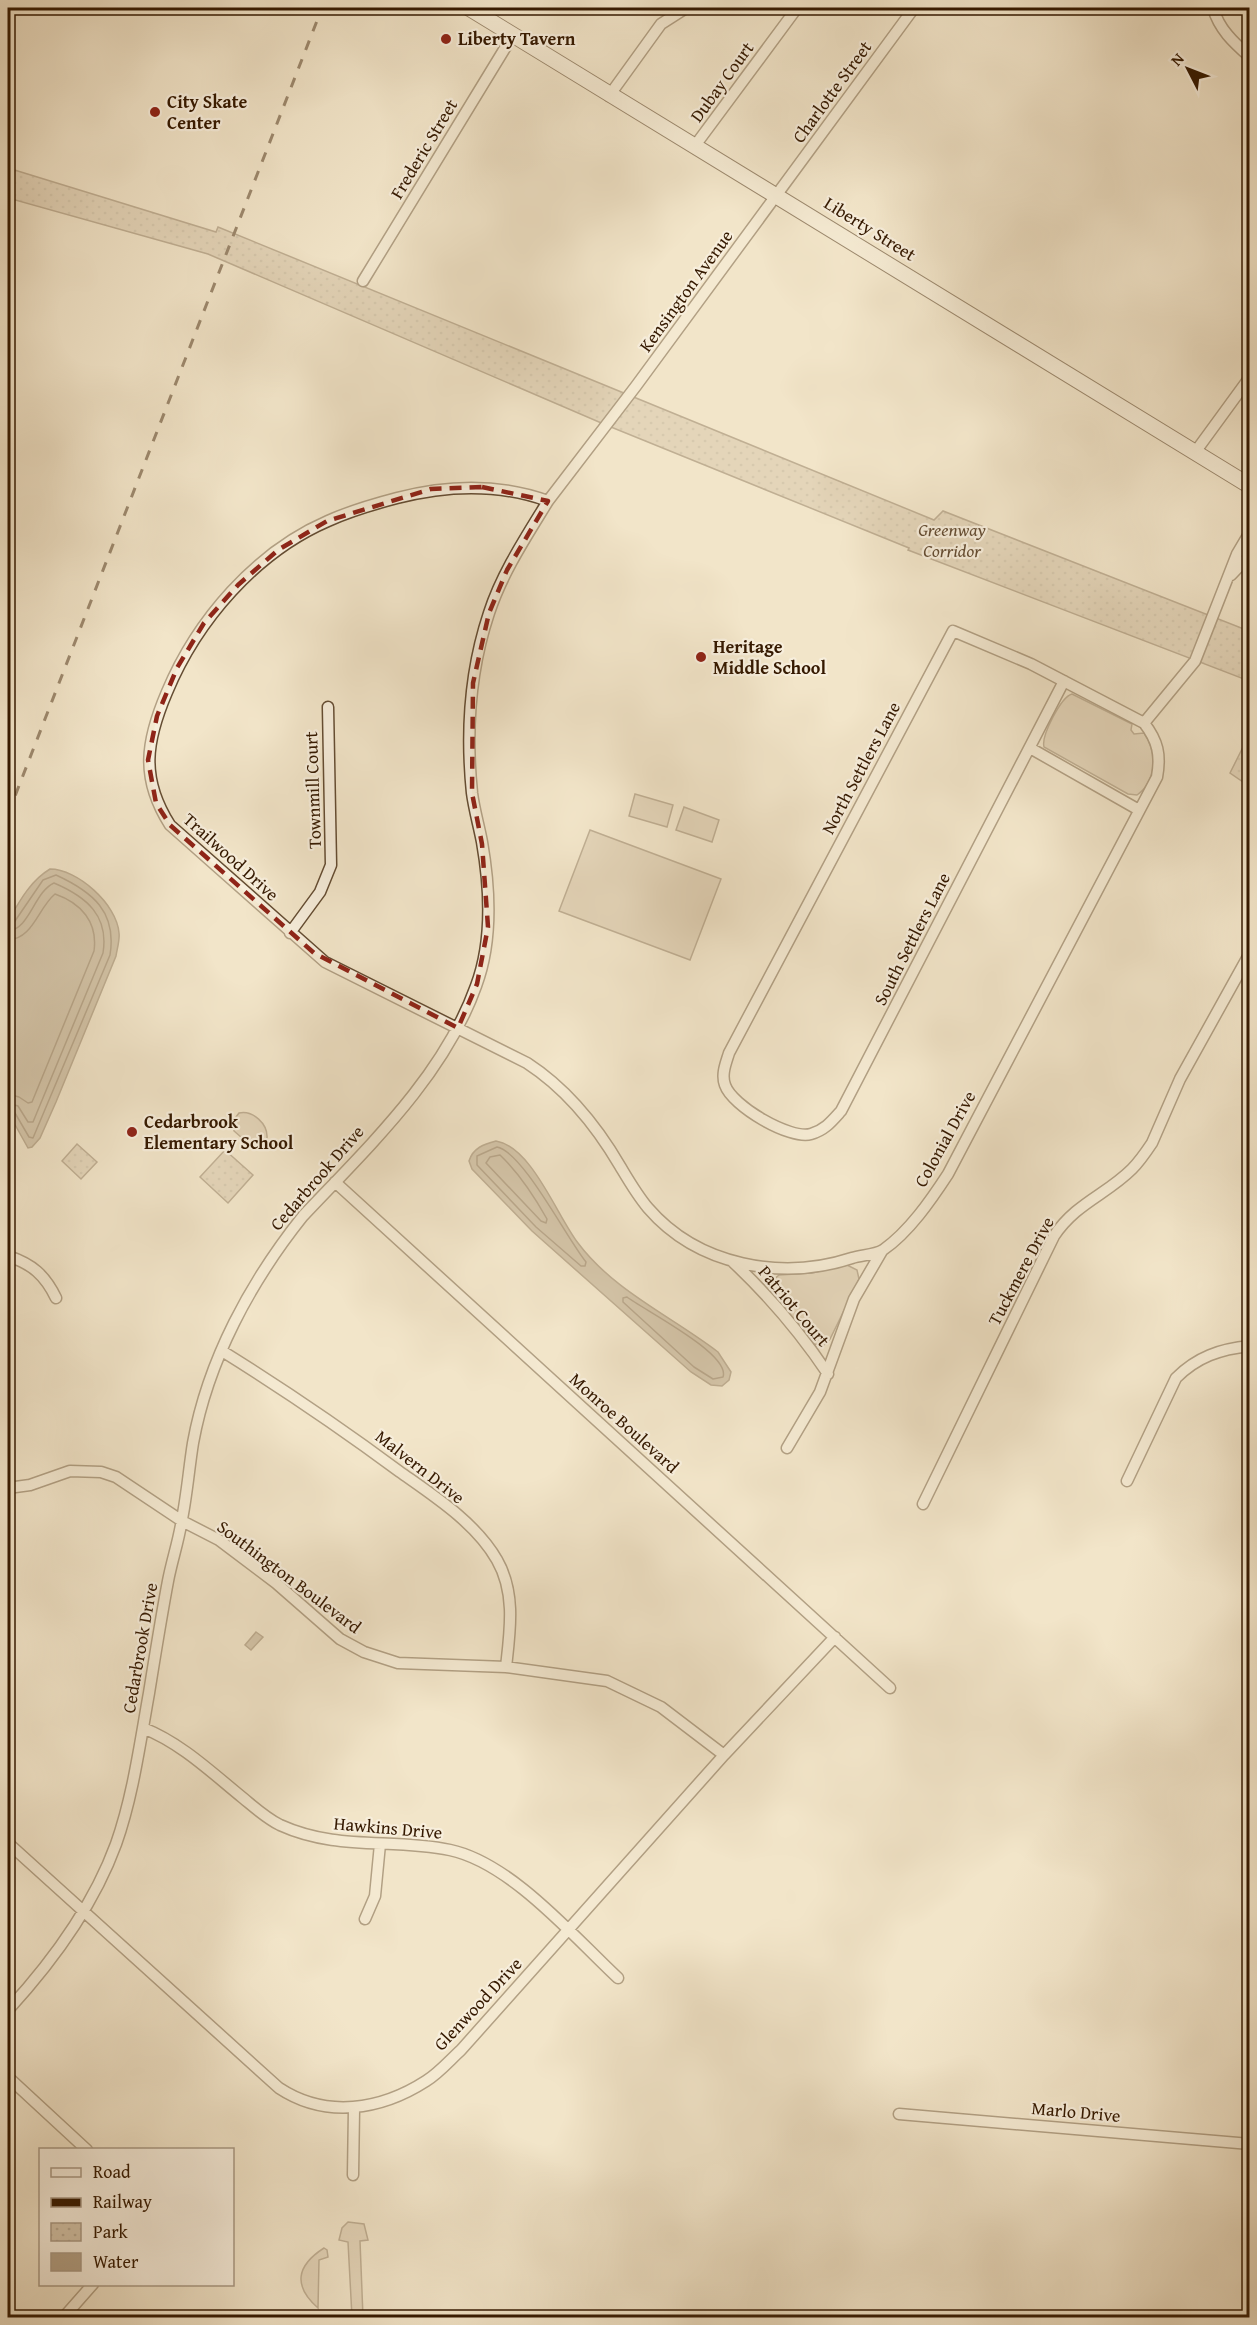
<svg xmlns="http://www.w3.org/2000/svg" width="1257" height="2325" font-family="'Gentium Book Plus',serif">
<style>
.green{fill:#d2c2a7;stroke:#846e54;stroke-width:1.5}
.park{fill:url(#park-dots);stroke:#846e54;stroke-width:1.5}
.water{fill:#b2a085;stroke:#806a50;stroke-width:1.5}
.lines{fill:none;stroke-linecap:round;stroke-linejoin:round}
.shore{stroke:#745c42;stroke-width:1.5}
.street-casing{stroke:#644c32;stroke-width:13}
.secondary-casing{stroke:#351900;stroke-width:17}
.street{stroke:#f7eedc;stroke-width:10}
.secondary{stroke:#f7eedc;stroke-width:15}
.rail{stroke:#351900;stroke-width:3;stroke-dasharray:10 10;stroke-linecap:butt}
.marked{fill:none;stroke:#8f2418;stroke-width:4.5;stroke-dasharray:12 8;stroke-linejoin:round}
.poi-dot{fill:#8f2418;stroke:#f7eedc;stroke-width:2}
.labels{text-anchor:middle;stroke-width:4.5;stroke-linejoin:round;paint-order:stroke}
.poi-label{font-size:18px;font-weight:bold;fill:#351900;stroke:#f7eedc;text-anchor:start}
.street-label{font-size:18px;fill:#351900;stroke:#f7eedc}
.park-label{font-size:18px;font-style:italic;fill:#644c32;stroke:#f7eedc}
</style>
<defs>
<pattern id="park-dots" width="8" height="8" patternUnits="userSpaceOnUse" patternTransform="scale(1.5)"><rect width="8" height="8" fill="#d2c2a7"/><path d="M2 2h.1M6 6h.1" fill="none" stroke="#b5a68e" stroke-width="1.8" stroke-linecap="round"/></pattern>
</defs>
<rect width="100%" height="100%" fill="#f2e5c9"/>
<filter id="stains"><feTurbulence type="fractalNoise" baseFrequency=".00333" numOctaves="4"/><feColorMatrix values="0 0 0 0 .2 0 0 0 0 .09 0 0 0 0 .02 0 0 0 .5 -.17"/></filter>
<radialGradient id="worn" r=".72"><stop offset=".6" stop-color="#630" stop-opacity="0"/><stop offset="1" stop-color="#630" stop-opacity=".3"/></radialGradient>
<path class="green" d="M1072,694l60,30 -1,6 3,4 10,-1c13,19 13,48 -7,62l-9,-1 -84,-47c-3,-11 17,-50 28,-53z
M635,794l38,11 -6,22 -38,-11z
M684,807l35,13 -7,22 -36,-12z
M590,830l131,49 -31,81 -131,-49z
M239,1113c14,-3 29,11 28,25l-6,7 -12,-1 -15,-13 -1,-10z
M847,1265l10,5 2,9 -2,5 -27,55 -6,6 -10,-1 -43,-52v-10l8,-7 33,-2z
M348,2222l16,2 4,16 -8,1 3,76h-11l-4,-75 -9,-2 3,-12z
M324,2248l3,2 1,7 -9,3 -1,48c-25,-22 -22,-42 6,-60z"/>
<path class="park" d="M8,168l208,64 2,-5 716,293 9,-9 306,120v50l-341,-131 1,-2 -303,-123 -398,-171 -200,-56z
M1249,735v51l-19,-13z
M77,1144l20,18 -16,17 -19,-18z
M225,1150l28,25 -25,28 -28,-26z"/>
<path class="water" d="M50,869c27,0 67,35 69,64 1,7 -2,16 -3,23l-60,146 -16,36 -8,9 -4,1 -20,-36v-191c11,-19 22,-40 42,-52z
M496,1141c36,6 61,75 82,102 36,48 93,73 140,109l13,20 -2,8 -7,6 -11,-1 -20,-13 -159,-141 -60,-62 -3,-8c4,-13 15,-17 27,-20z
M256,1632l7,5 -12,13 -6,-5z"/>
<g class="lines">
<path class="shore" d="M8,923l7,-2 28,-41 13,-5c37,17 61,37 54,80l-77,183 -4,-1 -14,-24 -7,-2
M8,931c22,-2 26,-39 46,-48 33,14 55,33 49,70l-70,169h-5l-10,-16 -10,-3
M8,940c25,-1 30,-32 47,-46 26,9 43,28 39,57l-62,151 -4,1 -9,-6 -11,-3
M497,1147c26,5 70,92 89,115l-1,4h-4l-45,-39 -59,-62v-9z
M500,1155c20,19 34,41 47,64l-1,4 -5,-2 -55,-58 4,-6z
M627,1297c17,13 104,57 96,80l-10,2 -19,-12 -71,-65v-4z"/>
<g class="street-casing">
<path id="street" d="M914,8l-278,378 -88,115c-50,-18 -101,-16 -151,-3 -23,6 -47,13 -69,23 -72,31 -131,99 -161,171 -21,49 -27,86 3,133l155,137 202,101c40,26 69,62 93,103 9,15 17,29 28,42 50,58 134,73 204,50 9,-3 23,-3 31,-8 26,-18 48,-50 65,-76l209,-397c4,-22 1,-36 -13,-54l-113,-59 -78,-33 -224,422c-3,10 -8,21 -4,32 7,21 65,55 86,49 14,-4 21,-13 30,-23l223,-430
M1213,8c6,21 20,34 37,49
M609,96l52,-72 25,-16
M694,147l103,-139
M363,281l150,-246
M1196,451l54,-74
M1231,575l19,-20
M1144,723l51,-62 42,-107 13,-22
M1030,748l109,62
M290,933l30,-41 11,-27 -3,-158
M335,1182l555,506
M8,1256c24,8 37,19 48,42
M733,1262c36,34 67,70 95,112
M222,1351c61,38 120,78 178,121 34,24 76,51 97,88 19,33 13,71 9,107
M787,1448l33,-56 34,-93 28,-48
M1127,1481l49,-103c21,-21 44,-29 74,-32
M8,1488l22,-3 40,-14 31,1 15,5 66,44 37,19 57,43 64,56 24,13 34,11 108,4 101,14 54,26 63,48
M923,1504l131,-268c22,-33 52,-41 78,-67 8,-8 14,-17 20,-26l28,-64 70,-126
M143,1728c38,15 68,44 100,70 11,9 23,20 37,27 57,26 111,13 170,25 61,13 123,86 168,128
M8,1843l271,245c47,31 102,22 147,-7 13,-8 24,-21 35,-31l263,-295 111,-118
M365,1919l10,-23 5,-52
M8,2010c45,-49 85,-103 108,-166 17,-48 24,-101 33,-151 6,-37 12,-75 19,-112 4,-21 11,-41 14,-62 5,-25 7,-51 11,-76 15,-83 58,-162 110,-227 65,-69 141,-140 173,-230 17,-45 14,-98 6,-144 -3,-16 -8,-33 -10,-49 -6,-59 -2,-123 17,-180 13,-40 37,-76 59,-112
M8,2077l79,73
M899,2114l351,30
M353,2175l1,-66
M63,2318l30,-34"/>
</g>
<g class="secondary-casing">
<path id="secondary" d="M469,8l781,478"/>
</g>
<use href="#street" class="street"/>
<use href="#secondary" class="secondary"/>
<path class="rail" d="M8,814l314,-806"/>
</g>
<path d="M0 0H1257V2325H0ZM482,487l66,14 -41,69 -18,43 -16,70 -1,110 10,51 6,83 -11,57 -19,44 -144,-75 -144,-128 -14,-22 -8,-43 9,-44 20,-48 27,-45 34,-38 40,-35 49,-29 104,-32z" fill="#f2e5c9" fill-opacity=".55" fill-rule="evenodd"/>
<path class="marked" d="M482,487l66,14 -41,69 -18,43 -16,70 -1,110 10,51 6,83 -11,57 -19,44 -144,-75 -144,-128 -14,-22 -8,-43 9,-44 20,-48 27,-45 34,-38 40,-35 49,-29 104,-32z"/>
<g class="poi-dot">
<circle cx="446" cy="39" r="6"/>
<circle cx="155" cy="112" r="6"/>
<circle cx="701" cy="657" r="6"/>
<circle cx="132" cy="1132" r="6"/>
</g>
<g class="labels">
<g class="poi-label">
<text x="458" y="45">Liberty Tavern</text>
<text x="167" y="108">City Skate<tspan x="167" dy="21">Center</tspan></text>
<text x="713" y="653">Heritage<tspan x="713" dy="21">Middle School</tspan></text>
<text x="144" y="1128">Cedarbrook<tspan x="144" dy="21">Elementary School</tspan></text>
</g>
<g class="street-label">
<text transform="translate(722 82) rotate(-54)" y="6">Dubay Court</text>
<text transform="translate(832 92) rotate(-54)" y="6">Charlotte Street</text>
<text transform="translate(424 149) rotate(-59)" y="6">Frederic Street</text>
<text transform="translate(870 229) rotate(32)" y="6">Liberty Street</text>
<text transform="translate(686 291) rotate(-54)" y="6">Kensington Avenue</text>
<text transform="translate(861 768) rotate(-62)" y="6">North Settlers Lane</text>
<text transform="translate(313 790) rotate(-92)" y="6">Townmill Court</text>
<text transform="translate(231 857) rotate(42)" y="6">Trailwood Drive</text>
<text transform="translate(912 939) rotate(-63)" y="6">South Settlers Lane</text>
<text transform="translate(945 1139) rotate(-61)" y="6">Colonial Drive</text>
<text transform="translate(317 1178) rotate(-49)" y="6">Cedarbrook Drive</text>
<text transform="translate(1021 1271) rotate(-62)" y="6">Tuckmere Drive</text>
<text transform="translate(794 1306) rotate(50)" y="6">Patriot Court</text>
<text transform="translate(624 1423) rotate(42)" y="6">Monroe Boulevard</text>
<text transform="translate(420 1467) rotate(38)" y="6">Malvern Drive</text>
<text transform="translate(289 1577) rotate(37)" y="6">Southington Boulevard</text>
<text transform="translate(140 1648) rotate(-80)" y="6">Cedarbrook Drive</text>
<text transform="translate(388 1828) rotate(5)" y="6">Hawkins Drive</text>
<text transform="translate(478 2004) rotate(-47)" y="6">Glenwood Drive</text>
<text transform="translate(1076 2112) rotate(5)" y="6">Marlo Drive</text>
</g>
<g class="park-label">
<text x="952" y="536">Greenway<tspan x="952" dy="21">Corridor</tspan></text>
</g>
</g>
<rect width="1257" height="2325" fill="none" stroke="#f2e5c9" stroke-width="30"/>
<rect x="9" y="9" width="1239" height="2307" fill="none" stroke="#351900" stroke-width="3"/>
<rect x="15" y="15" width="1227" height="2295" fill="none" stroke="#351900" stroke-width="1.5"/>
<rect x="39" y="2148" width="195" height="138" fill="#f7eedc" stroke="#a99984" stroke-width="1.5"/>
<rect x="51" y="2168" width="30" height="9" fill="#f7eedc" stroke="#a99984" stroke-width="1.5"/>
<text x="93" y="2178" font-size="18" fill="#351900">Road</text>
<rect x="51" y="2198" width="30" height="9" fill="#351900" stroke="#a99984" stroke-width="1.5"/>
<text x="93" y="2208" font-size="18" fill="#351900">Railway</text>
<rect x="51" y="2223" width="30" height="18" fill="url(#park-dots)" stroke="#a99984" stroke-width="1.5"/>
<text x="93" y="2238" font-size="18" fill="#351900">Park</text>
<rect x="51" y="2253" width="30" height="18" fill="#b2a085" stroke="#a99984" stroke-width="1.5"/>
<text x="93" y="2268" font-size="18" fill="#351900">Water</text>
<g transform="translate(1188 69) rotate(312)" stroke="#f7eedc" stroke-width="4.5" paint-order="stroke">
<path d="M0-4.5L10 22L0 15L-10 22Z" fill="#351900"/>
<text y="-9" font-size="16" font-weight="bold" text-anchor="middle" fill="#351900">N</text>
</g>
<rect width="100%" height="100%" filter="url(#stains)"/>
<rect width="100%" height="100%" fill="url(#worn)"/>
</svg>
